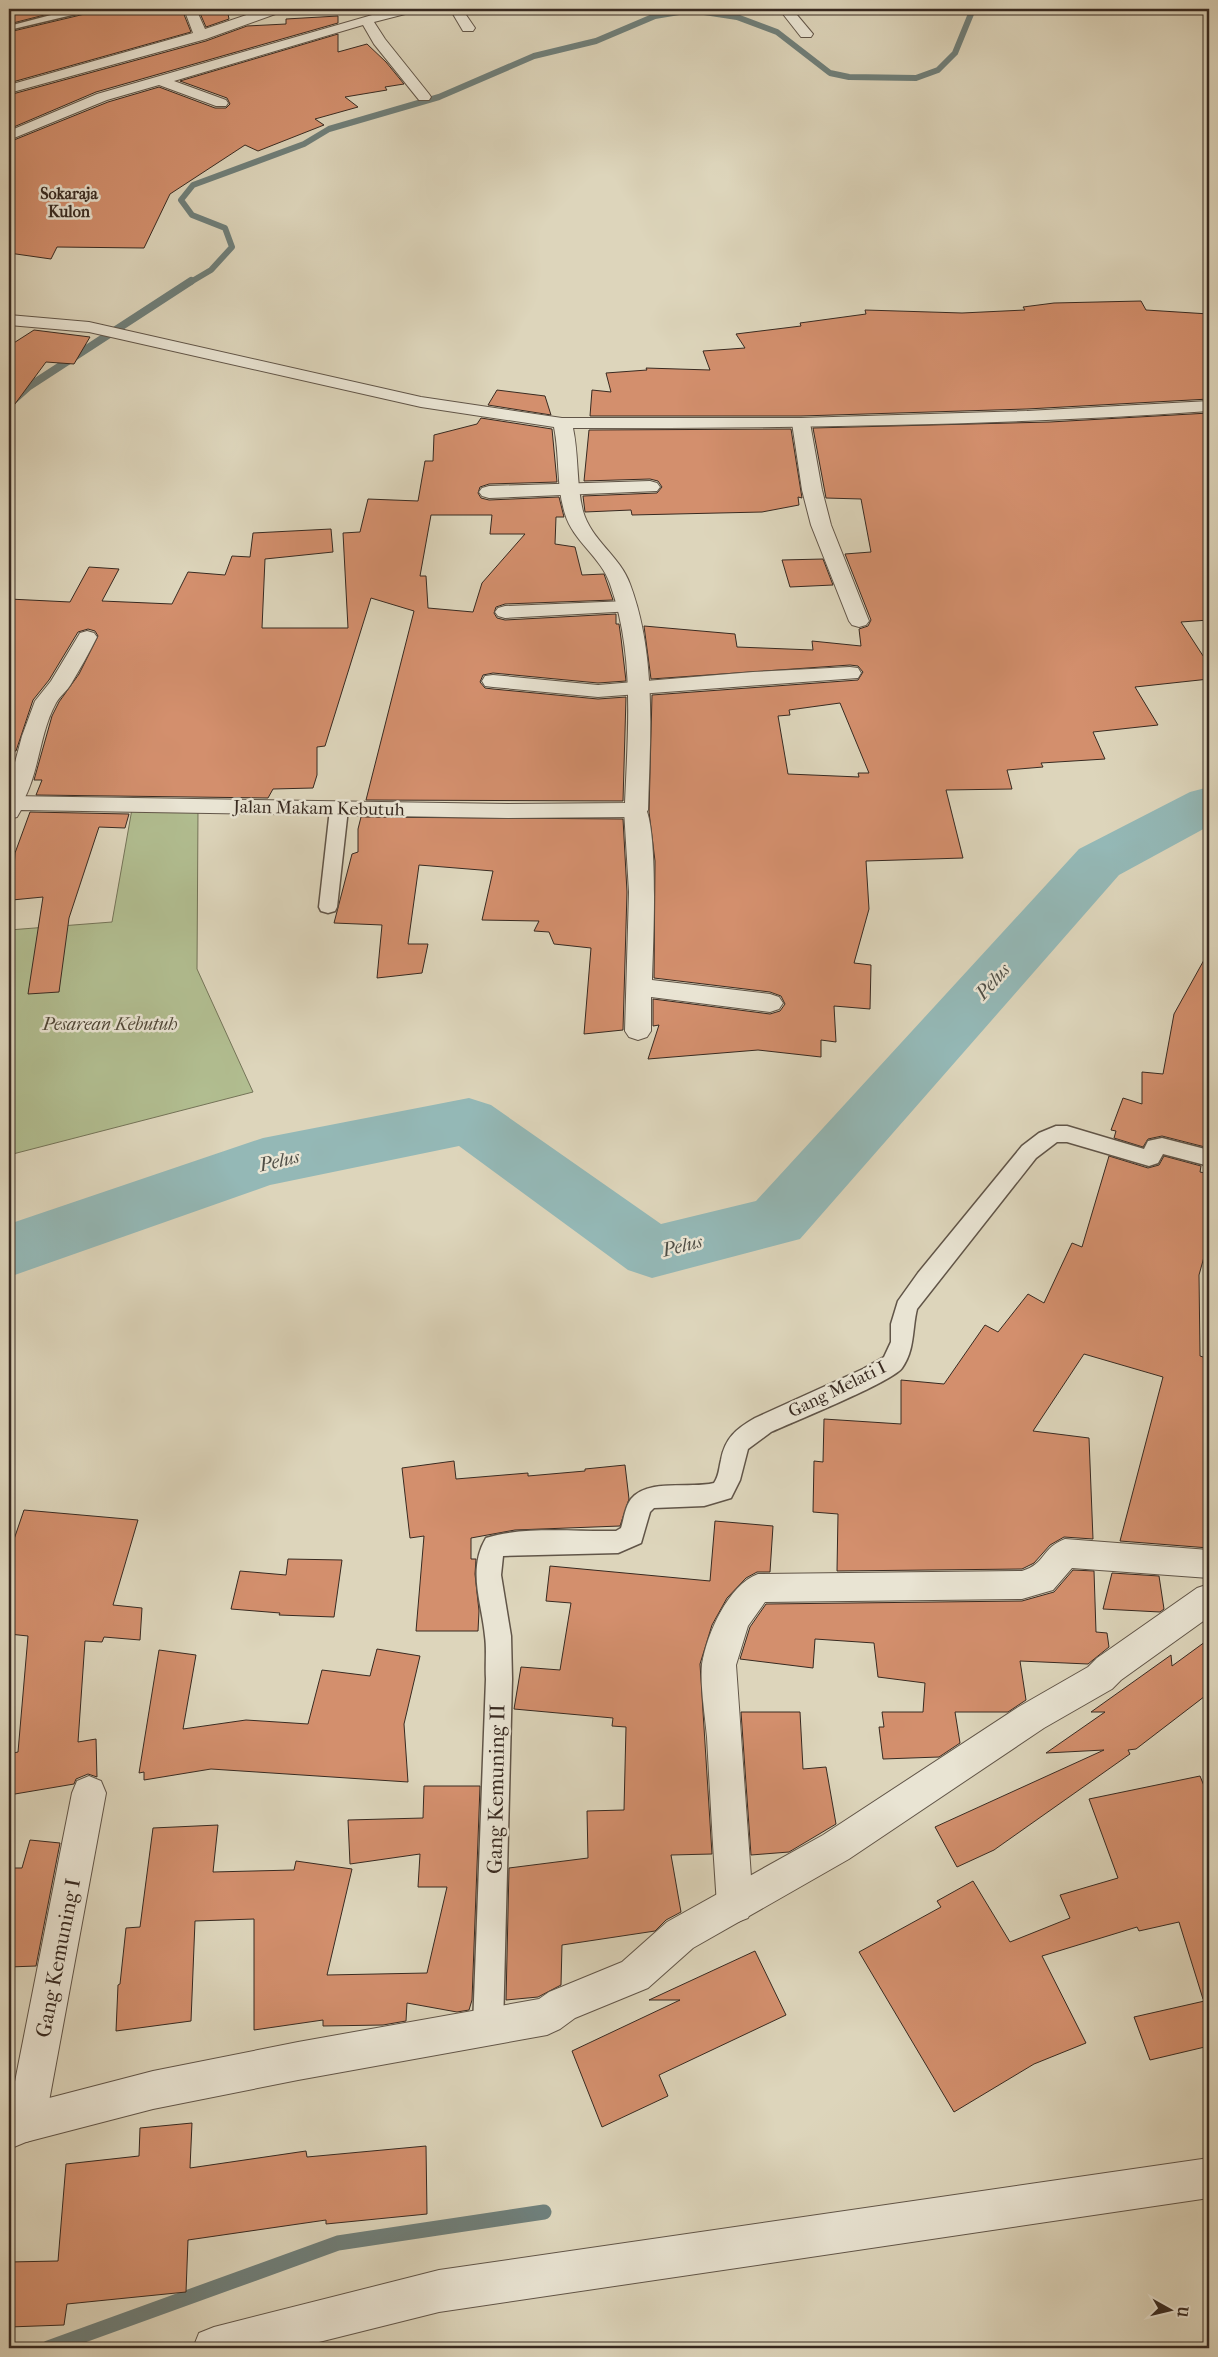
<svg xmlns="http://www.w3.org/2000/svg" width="1218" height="2357" font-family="'IM FELL French Canon',serif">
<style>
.green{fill:#b1bd90;stroke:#747458}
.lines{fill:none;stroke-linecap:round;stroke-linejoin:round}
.stream-far2{stroke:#6f7f7a;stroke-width:6}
.stream-far1{stroke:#6f7f7a;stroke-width:8}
.stream{stroke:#6f7f7a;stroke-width:15}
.river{fill:#94b8b6;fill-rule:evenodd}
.building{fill:#d38f6d;stroke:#382a21;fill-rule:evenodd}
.service-casing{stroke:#615548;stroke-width:3}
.minor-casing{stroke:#615548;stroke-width:2}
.tertiary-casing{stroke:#615548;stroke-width:2}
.service{fill:#e9e4d3;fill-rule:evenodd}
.minor{fill:#e9e4d3;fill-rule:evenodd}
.tertiary{fill:#e9e4d3;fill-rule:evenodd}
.labels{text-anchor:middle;stroke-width:5;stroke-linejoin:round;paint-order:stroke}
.far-quarter-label{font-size:16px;font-weight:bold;fill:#382a21;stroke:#e9e4d3}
.street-label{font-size:18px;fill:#382a21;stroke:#e9e4d3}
.park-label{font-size:18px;font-style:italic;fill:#504737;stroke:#e9e4d3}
.water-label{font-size:19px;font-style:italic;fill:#4f4e46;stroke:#e9e4d3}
.near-street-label{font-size:21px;fill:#382a21;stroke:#e9e4d3}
</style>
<rect width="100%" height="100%" fill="#ddd5bb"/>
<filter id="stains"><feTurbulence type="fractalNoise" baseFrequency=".004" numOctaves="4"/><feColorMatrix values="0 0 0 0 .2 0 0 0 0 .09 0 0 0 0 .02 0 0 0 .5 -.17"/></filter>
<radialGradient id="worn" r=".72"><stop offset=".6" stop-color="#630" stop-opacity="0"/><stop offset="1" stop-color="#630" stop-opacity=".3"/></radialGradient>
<path class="green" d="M132,809l66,1 -1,159 56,123 -244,63v-225l103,-8z"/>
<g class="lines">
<path class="stream-far2" d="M189,283l22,-13 21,-23 -7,-19 -33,-13 -11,-15 12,-15 111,-41 25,-15 110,-32 95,-41 62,-15 59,-25 36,-6 46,7 40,15 53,41 19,4 67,1 22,-8 17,-17 18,-44"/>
<path class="stream-far1" d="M9,404l19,-17 163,-106"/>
<path class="stream" d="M48,2348l290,-105 206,-31"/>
<path class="river" d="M1209,787v39l-90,49 -319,364 -148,39 -24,-8 -169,-124 -189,39 -261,92v-53l254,-86 206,-40 22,7 170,119 95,-23 323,-352 111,-57z"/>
</g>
<path class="building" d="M9,9h59l-59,15z
M92,9h75l1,5 15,-2 8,20 -182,51v-51l80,-19z
M227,9l2,10 -23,8 -7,-16z
M338,16v7l-242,69 -87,37v-34l197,-54 41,-15 39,-2v-5z
M338,34v18l29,-8 19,18 18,22 -19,3 2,3 -42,7 13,10 -43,12 9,6 -66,26 -13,-6 -75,49 -26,54 -87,-1 -6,12 -42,-6v-111l99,-40 51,-15 56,21h11l4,-4 -3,-6 -47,-17z
M1141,301l5,9 63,4v85l-182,10 -226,7h-211l2,-26 19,2 -5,-19 41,-3 -1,-2 64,2 -7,-19 42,-3 -9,-14 65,-8 -1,-3 66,-9 -1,-4 97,3 63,-3 -2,-3 31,-4z
M34,330l56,7 -16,27 -28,-2 -37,50v-66z
M497,390l48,6 6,19 -63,-10z
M1209,413v207l-28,2 28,43v14l-74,8 23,38 -65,7 12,27 -64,4 2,4 -36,3 5,19 -66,1 17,68 -97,3 3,48 -15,54 17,2 -1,44 -36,-3 2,36 -15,-2v17l-63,-7 -110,9 11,-34 -6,1v-27l117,15 10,-3 5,-7 -4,-8 -11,-4 -116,-14 1,-117 -6,-49 3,-117 206,-15 5,-8 -5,-6 -8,-1 -199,14 -7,-53 91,8 2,13 76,3 -1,-9 49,5 -2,-17 9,-3 3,-6 -26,-66 26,-2 -10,-53 -35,-1 -13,-70 237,-6zM840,703l29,70h-11l1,4 -71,-3 -10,-58 12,-1 -1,-5z
M481,418l71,11 5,53 -68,2 -9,3 -2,6 3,5 8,2 70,-3 5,20h-8l-1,27 20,3 7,28 22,-1 9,26 -108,4 -9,3 -2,6 3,5 8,2 111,-6v10h3l2,14 5,43 -28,2 -105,-10 -10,2 -3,7 5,6 8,1 105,10 28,-2 -3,104 -257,-1 48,-189 -43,-13 -46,148 -8,1v28l-4,13 -40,1 -5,9 -232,-3 6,-15h-8l18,-64 7,-14 20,-28 19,-38 -3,-5 -7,-2 -10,3 -29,48 -16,20 -17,51h-7v-152l61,3 19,-35 30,2 -17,32 70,3 16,-32 37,3 7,-19 18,1 3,-24 78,-4 2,23 -68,7 -3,69h86l-5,-95 17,-1 8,-33 50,2 7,-40h8l1,-26 43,-11zM431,515h61l-2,19h35l-43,49 -9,29 -45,-4 -2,-32h-6z
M791,429l11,69 -4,-1 1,8 -37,7 -130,3 -1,-5 -46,2 -2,-16 74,-3 5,-6 -4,-6 -8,-2 -66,2 5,-51z
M823,559l10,26 -43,2 -8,-27z
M30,812l99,2 -4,14 -26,-1 -30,91 -10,74 -31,2 15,-97 -31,3 3,-47z
M361,817l262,2 4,73 -4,138 -39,4 7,-86 -37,-4 -5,-12 -15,-1 5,-10 -57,-1 11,-49 -74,-6 -11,79h20l-6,29 -45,5 5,-53 -48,-2 18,-69 6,-2v-23z
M1209,951v172l-4,24 -43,-11 -14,3 -5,8 -29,-9 2,-7 -5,-1 12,-32 19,6v-32l21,2 11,-60z
M1109,1156l39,12 11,-3 5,-9 37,10 -1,6 9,2v65l-10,36 1,81 9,3v189l-89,-7 43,-164 -79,-23 -51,77 56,7 4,101 -29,-2 -14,8 -16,18 -12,6 -185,2 1,-57 -25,-2 1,-51 9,1 1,-43 77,5v-44l43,4 41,-59 13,7 30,-38 16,9 28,-60 10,4z
M454,1461l2,18 72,-6v3l57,-5v-2l40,-4 4,34 -9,27 -105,4 -44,8v21h5l-1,15 4,37 -1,20h-62l8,-95 -14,2 -8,-70z
M24,1510l114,10 -25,85 29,3 -2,32 -36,-3 -2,5 -17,-1 -7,101 18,-3 1,38 -9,-3 -12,5 -2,5 -65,11v-41l9,-2 10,-116 -19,-2v-80z
M715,1521l58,5 -3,46h-13l-11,6 -19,20 -15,27 -12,39 12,190 -41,1 10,57 -15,8 -11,11 -93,14 -1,40 -23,12 -32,3 3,-132 79,-10 -1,-47 37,-1 2,-83 -14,-1 1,-8 -99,-9 7,-42 39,3 11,-67 -25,-2 4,-35 160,15z
M288,1559l54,1 -8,57 -55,-2 1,-2 -49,-4 9,-38 46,4z
M1073,1570l21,1 2,61 11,1 2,14 -21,17 -68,-3 6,39 -18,12h-53l5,31 -21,14 -56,2 -4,-32h5l-2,-15h41l2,-29 -47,-6 -4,-34 -59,-4 -2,29 -73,-9 10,-32 16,-23 256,-3 32,-9z
M1112,1573l47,3 5,33 -4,3 -57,-3z
M1209,1639v54l-73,56 -8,1 2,4 -136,96 -37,17 -22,-40 169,-77 -58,3 59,-41h-14l80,-57 1,11z
M377,1649l43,7 -16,68 4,58 -197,-13 -67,11v-8l-5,1 20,-123 37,5 -13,74 63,-9 62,4 14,-54 48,6z
M741,1712h59l3,57 23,-2 10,57 -47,28 -38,3z
M1200,1776l9,22v200l-6,1 -24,-77 -40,9 -2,-4 -95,29 44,87 -52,21 -80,48 -95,-160 82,-45 -4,-6 36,-20 37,61 60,-24 -10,-23 58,-17 -29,-79z
M424,1786h56l-8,214 -3,10 -12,2 -50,-9 -1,18 -23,4 -60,1v-6l-69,10v-111l-59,2 -4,100 -75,10 2,-46 2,-1 6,-56 14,-1 13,-99 65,-3 -5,47 81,-2 2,-9 56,8 -25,106 100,-2 20,-86h-29l2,-33 -70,10 -2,-44 75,-2z
M30,1840l30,3 -24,123 -27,1v-99h13z
M755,1951l31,64 -127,60 9,21 -66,31 -30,-76 108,-51h-31z
M1209,2000v46l-59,14 -16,-43z
M192,2123l-2,45 116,-17 1,6 119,-11 1,68 -101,10v-4l-138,20 -2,52 -119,12 -3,21 -55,2v-65l49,-1 8,-97 73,-8 1,-28z"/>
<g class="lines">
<g class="service-casing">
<path id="service" d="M74,9h16l-1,2 -80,19v-4z
M339,803l6,2 3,4 -11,98 -2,4 -7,2 -7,-2 -2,-4 11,-98 3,-4z
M1056,1126h11l77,23 4,-8 14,-3 47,12v16l-46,-12 -5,9 -9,3 -82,-24h-10l-21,16 -119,151c-5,20 -2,41 -15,59 -10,14 -109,54 -131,64l-23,17 -8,31 -9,18 -27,8 -50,2 -4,4 -9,31 -23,10 -115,3 -2,19 10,61 1,43 -9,348 -5,10 -10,5 -10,-5 -5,-10 13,-348c-1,-14 1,-29 -1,-43 -3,-33 -18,-66 1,-98 34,-12 93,-6 130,-7l5,-3c3,-9 4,-21 10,-29 17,-21 59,-10 83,-16 5,-7 5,-15 7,-23 4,-22 15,-31 34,-42l108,-49 21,-12 7,-15v-18l7,-23 20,-28 104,-127 17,-13z"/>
</g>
<g class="minor-casing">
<path id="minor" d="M184,9h12l9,20 59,-20h19l-2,3 -75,27 -197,54v-8l184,-52z
M393,9h22l-2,3 -39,10 11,17 44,55 2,3 -2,3h-10l-45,-56 -11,-19 -189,56 52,19 2,3 -2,3h-10l-57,-21 -52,15 -98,40v-9l88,-37z
M450,9h12l13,19 -2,3h-10z
M779,9h13l21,25 -2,3h-10z
M801,418l6,1 3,4 12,67 9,35 38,96 -3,4 -7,2 -7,-2 -3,-4 -38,-96 -9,-35 -10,-67 3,-4z
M650,481l7,2 3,4 -3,4 -168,7 -7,-2 -3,-4 3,-4 7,-2z
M627,601l7,2 3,4 -3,4 -129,7 -7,-2 -3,-4 3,-4 7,-2z
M87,631l7,2 3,4c-8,16 -17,32 -26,47 -4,7 -11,12 -15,19 -18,33 -16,73 -37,105l-10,2v-25l13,-49 13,-35 16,-20 29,-48z
M850,667l8,1 3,5 -3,5 -260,19 -105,-10 -8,-1 -3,-5 3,-5 8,-1 105,10 155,-13z
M636,803l8,2c15,22 9,143 8,175l118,14 9,3 4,6 -4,6 -9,3 -119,-15v34l-4,6 -9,3 -9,-3 -4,-6 4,-139 -5,-82 4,-5z
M1065,1539l144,11v28l-137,-10 -19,22 -31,9 -257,3 -17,24 -12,39 17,240 -5,13 -13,5 -13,-5 -5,-13c-4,-56 -7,-112 -10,-168 -2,-21 -7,-53 -5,-73 5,-30 26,-79 56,-90l264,-3c24,-7 19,-23 43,-32z
M89,1776l12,5 5,12 -61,330 -5,14 -14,5 -14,-5 -3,-9v-16l63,-319 5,-12z
M1209,2158v40l-770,114 -144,36h-102l6,-15 15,-6 225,-57z"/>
</g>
<g class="tertiary-casing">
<path id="tertiary" d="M9,315l80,7 332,75 141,21h239l226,-7 182,-10v10c-212,15 -424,17 -636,17 6,28 3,56 10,83 8,29 37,45 47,73 27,72 20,151 18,226l-4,5 -8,2 -128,1 -487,-8 -4,7 -8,2v-23h2l497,8 117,-1c3,-73 10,-149 -15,-219 -9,-27 -37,-43 -45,-70 -9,-28 -5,-58 -11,-87l-133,-20 -332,-75 -80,-7z
M1209,1584v33l-88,63 -9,9 -68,39 -195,131 -156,89 -45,40 -73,30 -15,11 -13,6 -249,45 -145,29 -127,33 -17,7v-38l17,-7 127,-33 145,-29 241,-43 10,-7 73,-30 45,-40 156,-87 197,-129 68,-39 9,-9 100,-70z"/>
</g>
<use href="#service" class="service"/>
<use href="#minor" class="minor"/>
<use href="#tertiary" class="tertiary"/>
</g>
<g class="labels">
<g class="far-quarter-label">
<text x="69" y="199">Sokaraja<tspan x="69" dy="18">Kulon</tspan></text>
</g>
<g class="street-label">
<text transform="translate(319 808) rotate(1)" y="6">Jalan Makam Kebutuh</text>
<text transform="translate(837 1389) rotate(-26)" y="6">Gang Melati I</text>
</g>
<g class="park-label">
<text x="110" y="1030">Pesarean Kebutuh</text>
</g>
<g class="water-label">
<text transform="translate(992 981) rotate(-48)" y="7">Pelus</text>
<text transform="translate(279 1160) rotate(-13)" y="7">Pelus</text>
<text transform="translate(682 1245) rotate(-14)" y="7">Pelus</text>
</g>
<g class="near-street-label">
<text transform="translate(496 1789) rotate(-89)" y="7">Gang Kemuning II</text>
<text transform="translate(58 1958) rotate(-79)" y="7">Gang Kemuning I</text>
</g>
</g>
<rect width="1218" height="2357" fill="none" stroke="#ddd5bb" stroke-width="30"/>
<rect x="10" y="10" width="1198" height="2337" fill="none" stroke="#382a21" stroke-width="2.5"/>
<rect x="15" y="15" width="1188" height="2327" fill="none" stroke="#382a21"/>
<g transform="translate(1170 2310) rotate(98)" stroke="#e9e4d3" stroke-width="4" paint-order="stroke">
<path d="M0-4L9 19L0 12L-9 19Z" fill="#382a21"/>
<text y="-8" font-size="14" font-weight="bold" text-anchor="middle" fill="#382a21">U</text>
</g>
<rect width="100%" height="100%" filter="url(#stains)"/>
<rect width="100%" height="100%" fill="url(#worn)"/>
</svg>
